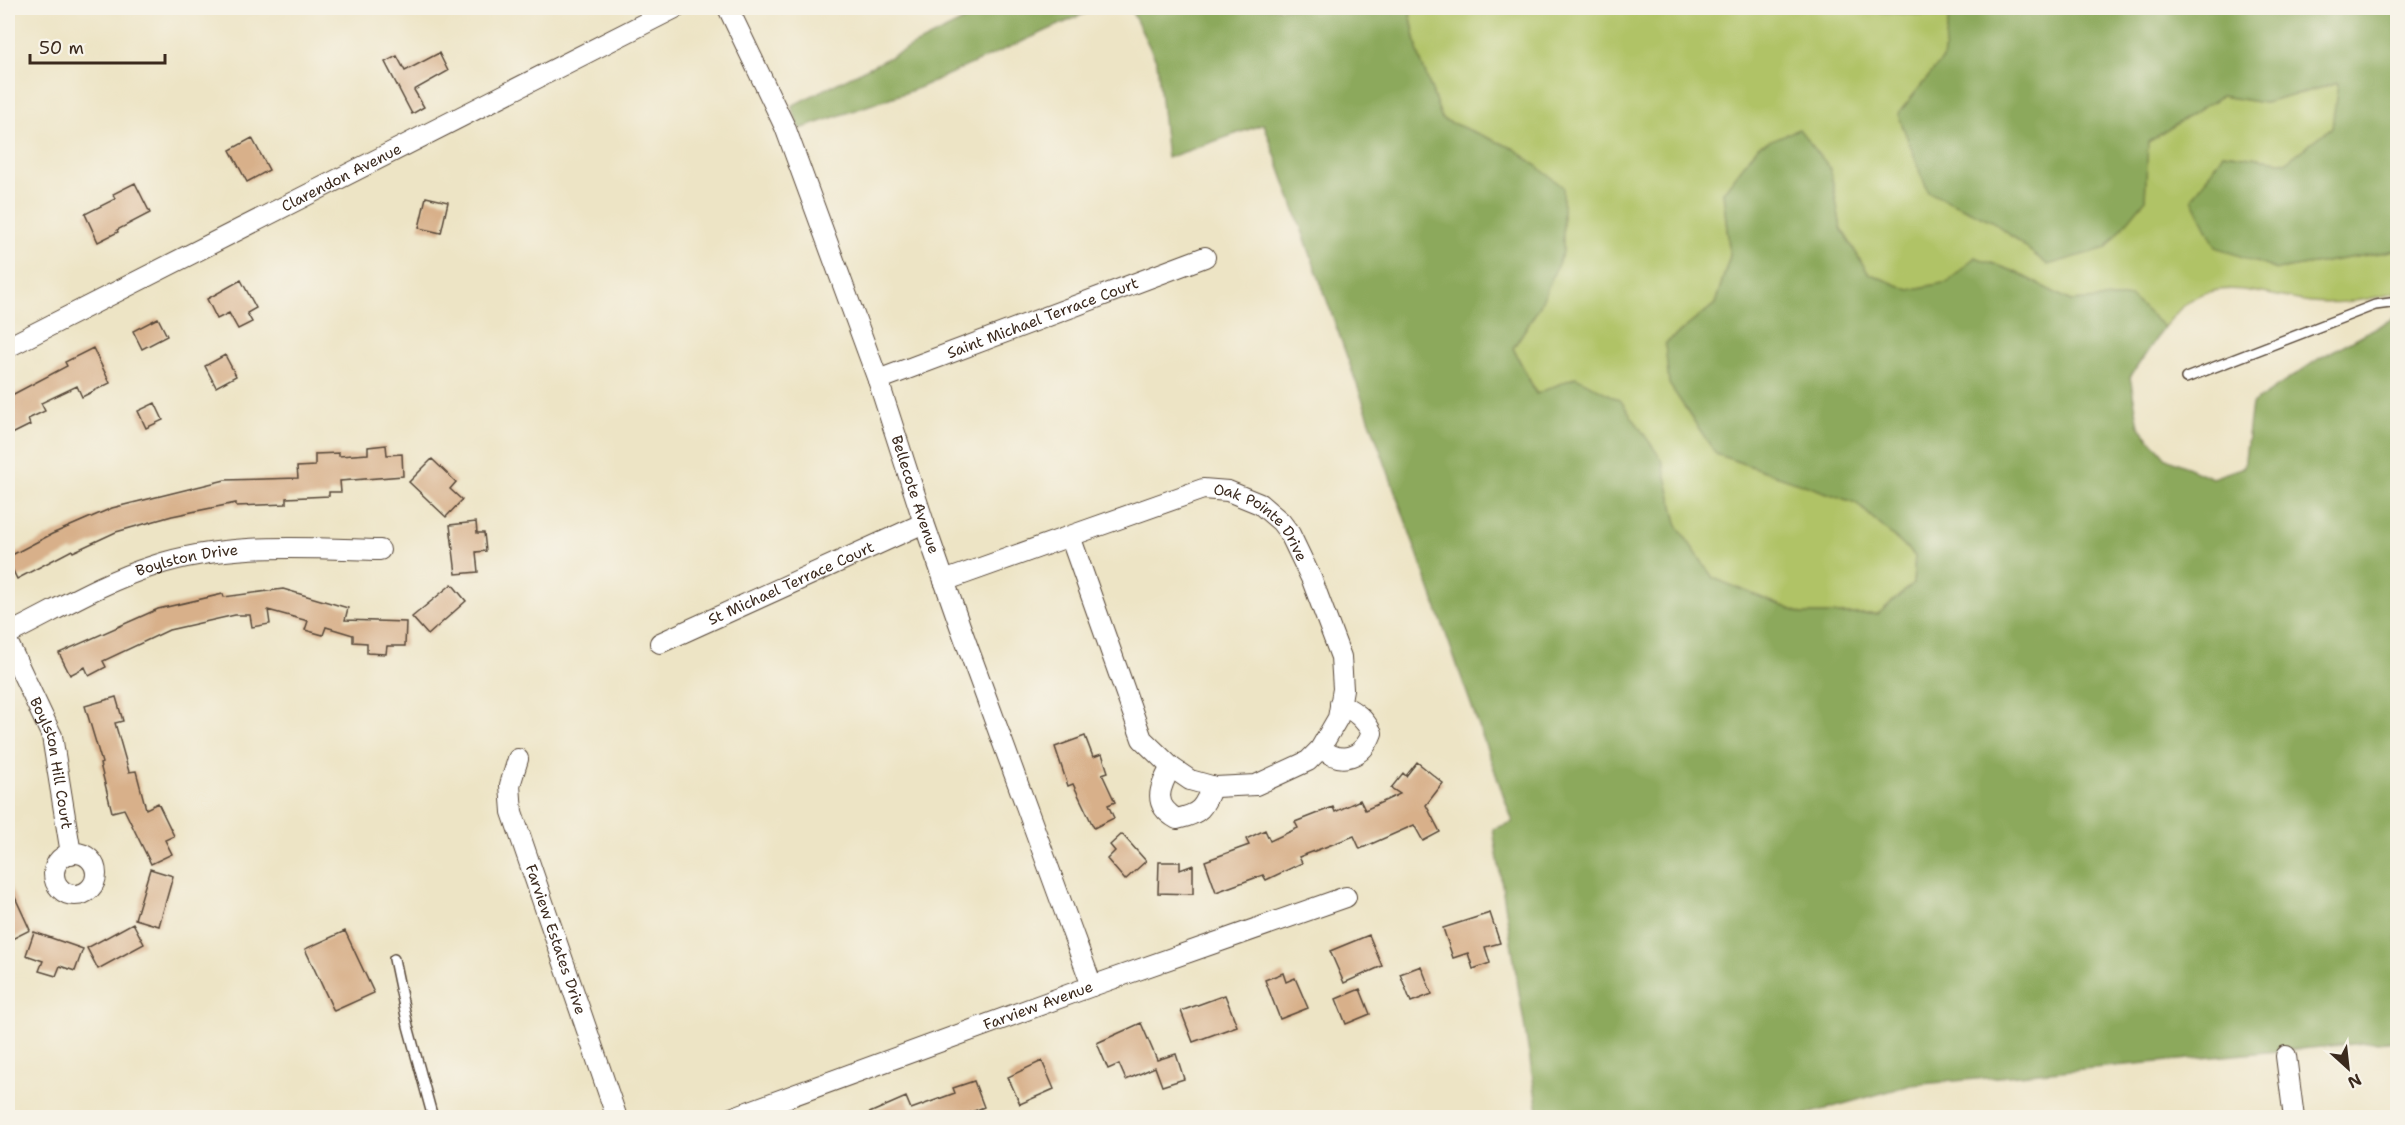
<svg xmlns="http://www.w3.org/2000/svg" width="2405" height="1125" font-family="'Shantell Sans',sans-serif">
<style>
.green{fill:#b0c366;stroke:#767642;stroke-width:1.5}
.forest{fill:#8ca95b;stroke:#646a3c;stroke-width:1.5}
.building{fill:#d8b08a}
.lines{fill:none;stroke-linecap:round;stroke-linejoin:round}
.service-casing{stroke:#564637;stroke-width:12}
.minor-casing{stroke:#564637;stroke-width:22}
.service{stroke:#fff;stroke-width:9}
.minor{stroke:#fff;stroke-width:20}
.labels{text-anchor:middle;stroke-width:4.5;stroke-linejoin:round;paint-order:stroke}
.street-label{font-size:15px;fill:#3b2a1e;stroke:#f7f3e8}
</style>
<rect width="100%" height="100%" fill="#f7f3e8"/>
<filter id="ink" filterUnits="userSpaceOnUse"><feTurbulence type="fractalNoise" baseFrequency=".0167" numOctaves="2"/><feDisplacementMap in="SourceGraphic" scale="12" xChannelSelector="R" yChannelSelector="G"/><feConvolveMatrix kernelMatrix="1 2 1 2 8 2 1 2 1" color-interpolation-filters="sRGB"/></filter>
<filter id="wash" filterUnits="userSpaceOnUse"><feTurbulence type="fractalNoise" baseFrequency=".008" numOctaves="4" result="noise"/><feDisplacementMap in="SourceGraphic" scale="24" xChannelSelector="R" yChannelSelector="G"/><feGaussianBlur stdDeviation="1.35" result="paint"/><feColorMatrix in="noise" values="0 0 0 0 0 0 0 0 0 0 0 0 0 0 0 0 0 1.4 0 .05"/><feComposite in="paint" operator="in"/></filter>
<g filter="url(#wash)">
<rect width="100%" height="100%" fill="#ede4c5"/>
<path class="green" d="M1409,8h428l112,9 -6,42 -45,55 30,77 64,30 56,44 97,-65 2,-58 74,-46 44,7 74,-20 -6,44 -47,35 -63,-9 54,117 120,-20v43c-28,6 -56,12 -86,9 -38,-4 -87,-26 -122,-1 -9,6 -17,18 -25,26l-33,-30 -60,4 -58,-30 -38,-14 -27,25 -39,8 -41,-17 -27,-45 -11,-60 -107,24 7,64 -15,48 -50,40 51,110 140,49 59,53 -2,28 -35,30h-76l-89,-36 -35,-51 -16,-67 -86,-83 -39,17 -24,-46 27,-42 -25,-157 -73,-30 -24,-66z"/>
<path class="forest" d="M989,8h108l-181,81 -116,40 -9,-23z
M1130,8h279l9,45 24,66 73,30 48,38v65l-23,54 -27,42 23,46 40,-17 45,24 41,59 16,67 35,51 89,36h76l35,-30 2,-28 -59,-53 -140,-49 -47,-70 -4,-40 50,-40 15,-48 -7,-64 36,-47 40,-16 31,39 11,60 27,45 41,17 39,-8 27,-25 38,14 58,30 60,-4 33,30 -34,50 9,49 27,32 46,20 32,-11 8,-63 68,-46 77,-42v724l-486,45 -114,32h-258l-46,-288 20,-7 -249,-698 -97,34 -10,-96z
M1837,8h560v242l-120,20 -61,-23 -24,-48 31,-46 63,9 46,-35 6,-44 -73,20 -44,-7 -73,46 -3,58 -39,48 -58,17 -56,-44 -64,-29 -30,-78 45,-55 6,-42z"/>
<g id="blocks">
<path class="building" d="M439,53l9,18 -34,19 10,17 -12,7 -27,-52 12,-6 8,15z
M252,138l17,32 -22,12 -17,-32z
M135,183l15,30 -33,17 1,2 -20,10 -13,-28 30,-15 -2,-5z
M426,197l22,5 -7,31 -22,-5z
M241,280l15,28 -9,5 5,9 -14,7 -9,-16 -12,6 -10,-20z
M158,318l9,18 -25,13 -9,-18z
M93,348l17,35 -28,14 -5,-11 -36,17 4,8 -17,8 2,6 -22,11v-39l59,-31 -2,-4z
M225,355l11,21 -20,11 -11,-21z
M155,403l8,17 -17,8 -8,-17z
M386,445l1,10 15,-1 1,22 -63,5 1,11h-12v4l-43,2v6l-50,2v-3l-64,13 -56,16 -43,20 -1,-2 -55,29 -9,-19v-3l44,-23 60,-26 113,-28 73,-2 -1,-11 18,-1v-12l24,-1v3l29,-2v-7z
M432,459l24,23 -6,7 12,11 -16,17 -37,-35z
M476,522l1,11h7l2,18 -10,1 2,20 -22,2 -6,-49z
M452,584l14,17 -38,34 -16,-18z
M283,589l65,19 -3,12 61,2 -1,24h-18l-1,8 -19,-1v-10l-14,-1v-7l-27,-8 -3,8 -18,-5 3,-9 -40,-11 2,14 -18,3 -2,-12h-15l-66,15 -66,31 3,6 -17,9 -4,-9 -15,8 -11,-22 99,-44 65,-15 1,3z
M116,697l7,24 -8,2 14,49 7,-1 10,38 12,-6 16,33 -9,4 7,14 -21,10 -27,-55 -12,3 -12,-48 2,-1 -17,-57z
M1085,736l8,21 9,-3 6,18 -6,2 13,28 -7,3 6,13 -20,10 -21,-44 -5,2 -13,-39z
M1417,762l26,21 -17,22 14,27 -17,9 -9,-16 -54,24 -6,-13 -55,21 3,6 -36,17 -3,-5 -47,17 -11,-31 44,-16 -3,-6 19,-9 5,11 28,-13 -3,-6 38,-15 2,5 25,-12 5,10 35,-16 -9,-6 12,-15 3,3z
M1122,834l24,27 -21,19 -18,-21 8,-8 -5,-6z
M1159,862h21v8l13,-5v29l-35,-1z
M150,869l23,7 -14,50 -24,-7z
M8,882l22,48 -22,11z
M1490,913l10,30 -15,4 5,16 -17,6 -5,-16 -15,5 -10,-30z
M133,923l11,21 -46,25 -11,-21z
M345,931l29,62 -40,18 -29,-62z
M34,932l49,17 -8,22 -15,-5 -4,10 -17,-5 4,-10 -17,-6z
M1369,935l13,31 -38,17 -14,-32z
M1421,966l11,28 -21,8 -11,-28z
M1283,973l3,9 9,-4 13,30 -28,11 -15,-39z
M1360,989l10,25 -24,10 -10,-25z
M1225,995l12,31 -44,16 -12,-31z
M1141,1023l16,37 19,-6 8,25 -22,7 -7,-19 -29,13 -7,-16 -11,5 -11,-26z
M1042,1061l12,28 -34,15 -12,-27z
M974,1081l10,26 -27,11h-99l48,-21 5,12 44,-16 -2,-5z"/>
</g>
</g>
<g filter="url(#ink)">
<use href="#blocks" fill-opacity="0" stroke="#564637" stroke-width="1.5"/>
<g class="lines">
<g class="service-casing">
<path id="service" d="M2186,378l189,-73 23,-3
M394,959l14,67 25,92"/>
</g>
<g class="minor-casing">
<g id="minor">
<path id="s1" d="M728,8l57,119 93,253 46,143 36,103 132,360"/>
<path id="s2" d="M8,347l667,-339"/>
<path id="s3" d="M878,380l327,-123"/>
<path id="s4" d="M944,581l126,-45 133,-47 25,2 32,13 21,18 9,12 22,46 29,77 2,32 -5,29 -18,31 -12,12 -52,24 -41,2 -25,-7 -19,-13 -29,-28 -72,-203"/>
<path id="s5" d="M8,634c47,-23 94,-52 145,-68 73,-24 150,-18 227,-16"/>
<path id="s6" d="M8,643l44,93 19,118"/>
<path id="s7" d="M660,643l264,-120"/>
<path d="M1321,748c21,18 42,9 51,-15 -8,-15 -16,-21 -32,-29"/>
<path id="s8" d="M518,759l-8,26 2,27 105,306"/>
<path d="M1171,767c-12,21 -19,38 6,52 23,-5 27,-11 35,-33"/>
<circle cx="75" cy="874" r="21"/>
<path d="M2286,1056l8,62"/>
<path id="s9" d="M731,1118l361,-132 254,-89"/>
</g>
</g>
<use href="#service" class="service"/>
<use href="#minor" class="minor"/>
</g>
</g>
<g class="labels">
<g class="street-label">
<text dy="5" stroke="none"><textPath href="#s2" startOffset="374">Clarendon Avenue</textPath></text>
<text dy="5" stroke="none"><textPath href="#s3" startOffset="176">Saint Michael Terrace Court</textPath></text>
<text dy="5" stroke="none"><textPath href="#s1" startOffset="522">Bellecote Avenue</textPath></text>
<text dy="5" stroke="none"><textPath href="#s4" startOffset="346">Oak Pointe Drive</textPath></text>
<text dy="5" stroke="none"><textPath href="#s5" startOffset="195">Boylston Drive</textPath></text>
<text dy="5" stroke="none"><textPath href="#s7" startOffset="144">St Michael Terrace Court</textPath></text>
<text dy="5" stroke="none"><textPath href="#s6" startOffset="129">Boylston Hill Court</textPath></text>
<text dy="5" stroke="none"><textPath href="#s8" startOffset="189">Farview Estates Drive</textPath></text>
<text dy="5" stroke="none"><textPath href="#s9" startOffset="327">Farview Avenue</textPath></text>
</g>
</g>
<rect width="2405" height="1125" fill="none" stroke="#f7f3e8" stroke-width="30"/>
<g transform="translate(2348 1068) rotate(153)" stroke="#f7f3e8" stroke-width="4.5" paint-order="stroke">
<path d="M0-4.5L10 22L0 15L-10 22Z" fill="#3b2a1e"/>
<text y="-9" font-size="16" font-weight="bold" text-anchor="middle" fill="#3b2a1e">N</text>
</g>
<path d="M30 54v9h135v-9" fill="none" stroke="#3b2a1e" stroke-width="3"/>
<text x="39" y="54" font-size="18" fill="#3b2a1e" stroke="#f7f3e8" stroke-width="4.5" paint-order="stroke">50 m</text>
</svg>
